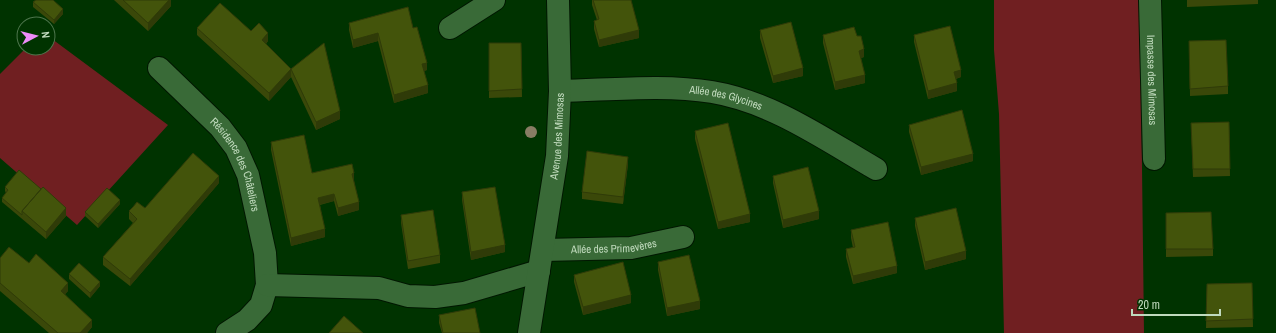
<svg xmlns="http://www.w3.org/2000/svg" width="1276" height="333" font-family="'Archivo Narrow',sans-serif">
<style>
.green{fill:#701f21}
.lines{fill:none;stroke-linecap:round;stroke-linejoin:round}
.minor-casing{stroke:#001701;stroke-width:24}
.minor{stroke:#396a37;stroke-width:22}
.tree{fill:#887d64}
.wall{fill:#3a4809}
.shaded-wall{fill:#2f3b08}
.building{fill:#43540b;stroke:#2f3b08}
.labels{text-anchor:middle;stroke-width:4;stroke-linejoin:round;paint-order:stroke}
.street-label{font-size:11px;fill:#c0dabd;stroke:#030}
</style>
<rect width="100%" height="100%" fill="#030"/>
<path class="green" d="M994,0h146l4,333h-140l-5,-219 -5,-64z
M48,36l120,89 -91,100 -77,-67v-84l26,-26h22z"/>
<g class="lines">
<g class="minor-casing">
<g id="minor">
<path id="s1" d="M1150,0l4,159"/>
<path d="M450,28l44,-28"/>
<path id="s2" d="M159,68l61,59 16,21 12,27 17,78 2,32 -6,20 -14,15 -20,13"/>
<path id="s3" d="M560,91c49,-1 104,-7 152,1 60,10 112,47 164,77"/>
<path id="s4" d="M543,250l88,-2 52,-11"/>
<path d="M267,285l112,3 29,8 27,1 29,-4 75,-22"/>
<path id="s5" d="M529,333l28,-177 3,-65 -2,-91"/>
</g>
</g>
<use href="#minor" class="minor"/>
</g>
<circle class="tree" cx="531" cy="132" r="6"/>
<path class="wall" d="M114,0h57v6l-23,25z
M592,0h39l8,38 -40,9 -5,-18v-8l3,-1 -5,-15z
M1187,0h71v4l-71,3z
M33,2l30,12 -9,10 -21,-17z
M349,23l64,5 14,42 -3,1 4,22 -34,10 -16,-62 -25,7 -4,-18z
M197,28l54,3 17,10 -2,3 25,33 -22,24 -72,-66z
M760,30l43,46 -30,7 -13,-45z
M823,35l34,1 7,21 -3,1 4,25 -30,7 -12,-47z
M914,35l47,42 -5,2 1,12 -29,8 -14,-57z
M1189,41l39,45v8l-38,2z
M489,43h32l1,54 -33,1z
M291,69l49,50 -24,11 -25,-53z
M1229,122l1,54 -37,1 -2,-54z
M909,125l64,36 -52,14 -12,-43z
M695,131l55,91 -32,7 -23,-90z
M271,142l41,31 42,8 5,29 -21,6 -4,-15 -14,4 5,32 -34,9 -20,-96z
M628,164l-5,40 -41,-5v-7z
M773,176l46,43 -36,9 -10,-45z
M219,183l-89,103 -27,-21v-8l30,-34 -4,-4v-8l16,-3z
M5,187l61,29 -20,23 -44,-37v-4l4,-5 -1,-2z
M462,192l43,60 -34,8 -9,-60z
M120,204l-22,24 -13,-12v-4z
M1166,213l47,36v7l-47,1z
M401,215l39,40v8l-32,6 -7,-46z
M915,218l51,41 -41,11 -10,-44z
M851,230l46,43 -44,11 -7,-27v-8l7,-1 -2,-10z
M0,258l29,5 39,28 -3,3 27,33 -5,6h-38l-49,-42z
M658,262l42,47 -33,7 -9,-46z
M69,274l31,12 -10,12 -21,-19z
M574,275l57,28 -48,12 -9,-33z
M1252,283l1,44 -47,1 1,-44z
M439,315l41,18h-38l-3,-10z"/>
<path class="shaded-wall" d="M169,0h2v6l-23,25v-8z
M63,9v5l-9,10v-4z
M639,30v8l-40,9v-7z
M268,33v8l-6,7v-8z
M378,33v8l-25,7v-8z
M864,49v8l-5,2v-8z
M427,63v7l-5,2v-8z
M803,68v8l-30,7v-7z
M291,69v8l-22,24v-8z
M961,70v7l-7,2v-7z
M865,75v8l-30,7v-8z
M957,83v8l-29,8v-8z
M428,85v8l-34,10v-8z
M340,111v8l-24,11v-8z
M973,154v7l-52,14v-8z
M628,157v7l-5,40v-7z
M354,173v8l-2,1v-8z
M219,176v7l-89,103v-7z
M334,194v7l-16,4v-7z
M120,200v4l-22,24v-4z
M359,202v8l-21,6v-8z
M66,208v8l-20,23v-7z
M819,211v8l-36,9v-8z
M750,214v8l-32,7v-7z
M325,229v8l-34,9v-8z
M505,245v7l-34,8v-8z
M966,251v8l-41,11v-8z
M897,266v7l-44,11v-8z
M100,282v4l-10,12v-5z
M68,283v8l-7,8v-8z
M631,295v8l-48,12v-8z
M700,301v8l-33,7v-8z
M92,320v7l-5,6h-7z"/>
<path class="building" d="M36,0h17l10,9 -9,11 -21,-18z
M123,0h46l-21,23z
M593,0h38l8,30 -40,10 -5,-19 5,-2z
M220,3l31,28 8,-8 9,10 -6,7 29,29 -22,24 -72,-65z
M408,7l5,21 4,-1 10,36 -5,1 6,21 -34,10 -16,-62 -25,7 -4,-17z
M791,22l12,46 -30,8 -13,-46z
M950,26l11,44 -7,2 3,11 -29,8 -14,-56z
M854,27l3,9h4l3,13 -5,2 6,24 -30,7 -12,-47z
M1226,40l2,46 -38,3 -1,-48z
M324,43l16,68 -24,11 -25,-53z
M489,43h32l1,46 -33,2z
M962,110l11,44 -52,13 -12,-42z
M1229,122l1,47h-37l-2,-46z
M728,123l22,91 -32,8 -23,-91z
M304,135l8,38 40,-9 2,9 -2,1 7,28 -21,6 -4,-14 -16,4 7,31 -34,9 -20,-96z
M587,151l41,6 -5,40 -41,-5z
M193,153l26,23 -89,103 -27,-22 34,-38 -8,-8 4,-4 4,-5 8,6z
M808,167l11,44 -36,9 -10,-44z
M19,170l22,19 -19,22v4l-20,-17 6,-8 -3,-3z
M43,187l23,21 -20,24 -24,-21z
M495,187l10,58 -34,7 -9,-60z
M107,188l13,12 -22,24 -13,-12z
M956,208l10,43 -41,11 -10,-44z
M433,210l7,45 -32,6 -7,-46z
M1211,212l2,37h-47v-36z
M888,222l9,44 -44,10 -7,-27 9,-2 -4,-17z
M9,247l20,16 7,-9 32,29 -7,8 31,29 -12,13h-22l-58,-50v-25z
M689,255l11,46 -33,7 -9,-46z
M623,262l8,33 -48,12 -9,-32z
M79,263l21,19 -10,11 -21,-19z
M1252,283l1,36 -47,2 1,-37z
M475,308l5,25h-37l-4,-18z
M344,316l19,17h-34z"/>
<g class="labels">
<g class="street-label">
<text dy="4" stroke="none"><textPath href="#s1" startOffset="80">Impasse des Mimosas</textPath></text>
<text dy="4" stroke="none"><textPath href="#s3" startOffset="167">Allée des Glycines</textPath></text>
<text dy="4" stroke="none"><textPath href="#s5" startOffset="199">Avenue des Mimosas</textPath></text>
<text dy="4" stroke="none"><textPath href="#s2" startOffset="126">Résidence des Châteliers</textPath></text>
<text dy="4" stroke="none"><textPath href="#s4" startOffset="71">Allée des Primevères</textPath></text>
</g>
</g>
<g transform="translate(36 36) rotate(83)"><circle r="19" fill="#003300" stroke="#4d764c"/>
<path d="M0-3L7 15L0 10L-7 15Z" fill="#ed8cf9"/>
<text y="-6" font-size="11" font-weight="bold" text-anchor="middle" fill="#c0dabd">N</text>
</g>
<path d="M1132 309v6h88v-6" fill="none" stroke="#c0dabd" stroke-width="2"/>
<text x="1138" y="309" font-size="12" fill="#c0dabd" stroke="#003300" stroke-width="3" paint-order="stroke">20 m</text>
</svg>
